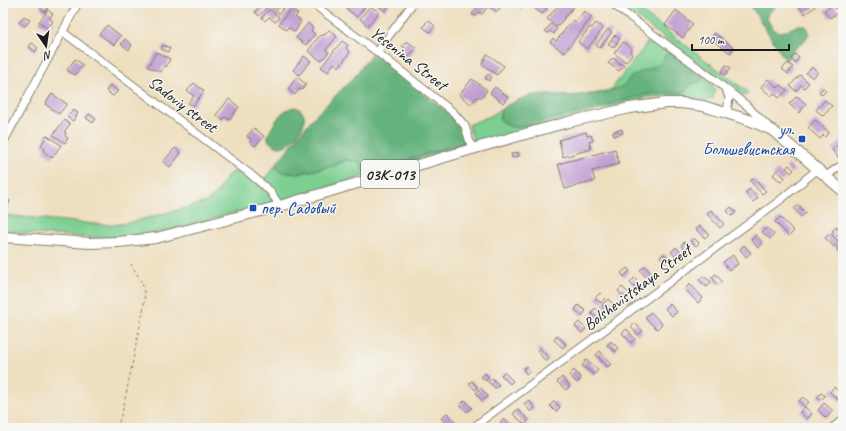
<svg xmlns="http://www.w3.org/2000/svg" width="846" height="431" font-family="Caveat,sans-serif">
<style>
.green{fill:#7ccf91;stroke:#4c7656}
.forest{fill:#65b27b;stroke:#40674c}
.building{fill:#c19cd2}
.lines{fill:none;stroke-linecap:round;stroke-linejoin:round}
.street-casing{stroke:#857e6e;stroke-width:9}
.primary-casing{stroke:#857e6e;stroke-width:12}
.path{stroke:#857e6e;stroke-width:1;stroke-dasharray:3 3;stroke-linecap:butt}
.street{stroke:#fff;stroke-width:7}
.primary{stroke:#fff;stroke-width:10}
.transit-dot{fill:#1a4fb4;stroke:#f6f6f2;stroke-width:1.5}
.labels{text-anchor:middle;stroke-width:3;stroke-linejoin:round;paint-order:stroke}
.shield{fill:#f6f6f2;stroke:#5d5d5c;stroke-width:1}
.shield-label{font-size:16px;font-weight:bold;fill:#1c1c1c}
.street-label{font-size:17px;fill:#1c1c1c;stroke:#f6f6f2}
.transit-label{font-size:17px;fill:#164399;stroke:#f6f6f2;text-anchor:end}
</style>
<rect width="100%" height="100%" fill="#f6f6f2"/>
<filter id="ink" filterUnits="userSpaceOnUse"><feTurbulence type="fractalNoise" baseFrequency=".025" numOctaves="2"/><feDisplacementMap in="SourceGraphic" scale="8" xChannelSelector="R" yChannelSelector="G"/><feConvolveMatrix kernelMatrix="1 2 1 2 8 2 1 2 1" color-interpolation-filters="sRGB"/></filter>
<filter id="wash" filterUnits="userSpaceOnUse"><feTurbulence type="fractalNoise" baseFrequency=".012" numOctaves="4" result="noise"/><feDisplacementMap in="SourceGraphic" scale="16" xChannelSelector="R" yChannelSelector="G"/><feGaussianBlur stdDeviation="0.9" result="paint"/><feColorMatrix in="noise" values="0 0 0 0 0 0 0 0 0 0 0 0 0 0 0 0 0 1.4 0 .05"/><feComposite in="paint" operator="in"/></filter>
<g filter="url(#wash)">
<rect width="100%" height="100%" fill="#eedfbf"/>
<path class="green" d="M617,3h13l119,90 -6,3z
M652,37l59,45 4,9 -2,8 -6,2 -37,-5 -20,1 -83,21 -92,26 -7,-19 22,-9 26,-15 13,-5 13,-2 28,2 23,-2 17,-3z
M466,139l2,6 -187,56 -16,-19v-2l12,-17 -1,4 20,7 37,-8 13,-6 14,2 4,9 3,1 92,-27 4,-2z
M240,171l4,2 24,20 6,7 -1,3 -108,28 -34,6 -33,1 -95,-6v-17l92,9 19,1 18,-3 64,-17 10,-3 9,-7 15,-22z"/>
<path class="forest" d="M749,3h30l-12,12c0,5 2,8 5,12 8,11 18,0 28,-2 8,-1 11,7 7,12 -3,5 -7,7 -11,11 -4,4 -7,8 -10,13z
M669,53h4l29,22v5l-2,2 -9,2 -8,9h-29l-9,2 -128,33 -6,-1 -12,-8 2,-8 5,-5 10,-5 13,-5 13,-2 28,2 23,-2 23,-5 7,-3 9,-10 28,-12 6,-10z
M371,54h2l5,2 75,61c7,7 14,15 12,25l-98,30 -3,-1 -4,-9 -14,-2 -13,6 -37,8 -16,-2 -4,-5 1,-4 35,-44 44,-44z
M295,107c23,8 -2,39 -15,40 -3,0 -6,-2 -9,-4 -3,-2 -3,-4 -3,-8 7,-12 12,-26 27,-28z"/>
<g id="blocks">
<path class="building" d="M276,3h12l-9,11 -7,-6z
M349,3h17l1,1 -10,13 -11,-9z
M375,3h16l-6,8z
M480,3h12l4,3 3,-3h5l-7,9 -9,-6 -6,8 -3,-2 -3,4 -4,-2z
M514,3h10l-3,5z
M532,3h15l-3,4 3,2 -5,5 -12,-9z
M560,3l4,3 2,-3h6l3,2 -18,22 -10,-8z
M796,3h16l3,4 -10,7z
M43,4l5,4 -3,4 -5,-4z
M261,4l5,4 -7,8 -4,-4z
M833,5l6,7 -9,6 -6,-7z
M370,6l9,6 -11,14 -8,-7z
M269,9l10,8 -4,5 -6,-5 -4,4 -3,-3z
M291,9l7,5 -3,3 6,4 -6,11 -7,-5 -2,3 -7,-6z
M48,10l5,4 -4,4 4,3 -5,8 -9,-7z
M676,10l17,14 -10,14 -18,-13z
M584,11l8,6 -28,36 -14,-11 3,-4 3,3 17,-21 3,2z
M24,16l6,4 -5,6 -6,-4z
M428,20l7,6 -5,6 -7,-5z
M308,23l5,5 -2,3 4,3 -9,11 -10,-7z
M596,23l7,5 -16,21 -9,-7 12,-15 2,1z
M551,24l6,5 -3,5 -4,-3 -2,2 -3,-2z
M107,25l14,11 -7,9 -15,-11z
M608,29l4,3 -12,16 -4,-3z
M329,30l8,6 -11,14 3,2 -8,9 -13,-10 12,-16 2,1 2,-2 1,1z
M715,33l19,15 -4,5 -19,-14z
M615,35l5,4 -7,9 -5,-4z
M125,39l7,6 -3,5 -8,-6z
M342,41l6,4 -2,3 4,4 -11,15 -5,-4 -6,9 -7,-5z
M407,41l9,7 -8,10 -7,-5 4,-5 -3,-2z
M623,42l9,7 -2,3 2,2 -6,8 -12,-9z
M32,43l6,5 -3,4 -6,-5z
M163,45l7,3 -2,4 -7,-3z
M156,52l14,7 -4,8 -2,-1 -3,6 -13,-5z
M487,54l17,12 -7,9 -15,-11z
M795,54l4,4 -4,5 -4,-4z
M304,56l7,5 -12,14 -6,-5z
M613,58l11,8 -5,5 -11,-8z
M75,59l8,6 -8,10 -8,-5z
M788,63l5,4 -5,7 -6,-5z
M726,65l5,3 -6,7 -4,-3z
M812,67l6,5 -5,6 -7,-5z
M488,74l4,3 -3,4 -4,-3z
M800,75l9,8 -5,5 -3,-3 -5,6 -6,-5z
M297,77l9,7 -4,6 -3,-1 -4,6 -7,-6z
M472,79l15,11 -5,7h-5l-6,7 -12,-9z
M768,79l10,9 3,-3 6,5 -8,8 -5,-5 -3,3 -10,-9z
M194,83l10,8 -11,15 -5,-3 6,-7 -7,-5z
M110,85l8,6 -5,5 -7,-5z
M495,87l13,10 -5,6 -13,-10z
M823,88l3,3 -4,4 -3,-3z
M52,94l15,10 -8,10 -14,-10z
M797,96l9,8 -7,9 -10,-9z
M229,99l10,8 -10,13 -4,-3 -3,3 -6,-5z
M825,100l7,6 -9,10 -7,-6z
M73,110l5,3 -5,8 -6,-4z
M89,114l7,5 -3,4 -7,-5z
M64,120l6,4 -6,8 2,1 -1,3 3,2 -3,5 -12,-8z
M815,120l14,12 -4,5 -2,-2 -3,4 -12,-11z
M254,128l10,8 -9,10 -5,-4 1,-2 -4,-4z
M622,129l1,4 -9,3 -1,-4z
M586,132l1,4 4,-1 2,6 -4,1 2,7 -28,8 -4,-17z
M46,135l15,10 -9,13 -9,-7 2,-3 -4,-3 4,-6 -1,-1z
M842,140l1,12 -5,5 -6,-7z
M175,148l6,5 -11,14 -7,-5z
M615,149l4,15 -27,7 3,10 -30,8 -7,-25z
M518,152l1,4 -7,2 -1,-4z
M789,165l5,5 -3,3 -5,-5z
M777,170l8,8 -4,4 -8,-7z
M753,178l13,13 -4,3 -12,-13z
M750,189l8,9 -5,4 -8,-9z
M3,198l7,3 -4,9 -3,-1z
M798,205l8,8 -5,4 -7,-8z
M731,207l5,5 -4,4 -5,-5z
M711,210l13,14 -4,4 -13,-14z
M780,217l14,14 -5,5 -14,-14z
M700,226l9,8 -4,4 -9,-8z
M837,227l4,4 2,-2v10l-1,1 -10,-9z
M767,228l7,6 -4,5 -8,-7z
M830,233l9,9 -5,5 -9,-9z
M756,235l7,8 -5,5 -7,-8z
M694,238l5,5 -3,3 -6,-5z
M684,242l7,6 -4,4 -6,-6z
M840,244l3,3v3l-3,3 -4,-5z
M744,245l7,8 -5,4 -6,-8z
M676,247l7,8 -5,4 -7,-7z
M664,254l6,6 -4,3 -6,-6z
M733,255l5,9 -9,6 -6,-8z
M645,266l10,12 -5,4 -10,-12z
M627,268l3,3 -6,6 -3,-4z
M716,274l6,8 -5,3 -5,-8z
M703,276l8,6 -4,5 -8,-7z
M634,278l7,7 -5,4 -6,-6z
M690,284l13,14 -5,5 -13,-14z
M622,287l9,8 -5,4 -8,-8z
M600,293l5,5 -4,5 -6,-5z
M608,299l8,8 -6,5 -8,-7z
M670,304l7,8 -5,4 -7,-7z
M578,305l8,6 -4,5 -7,-6z
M595,308l8,7 -4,5 -8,-7z
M651,312l11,12 -5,5 -12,-11z
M579,322l7,7 -5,4 -6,-7z
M635,323l8,8 -5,4 -7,-8z
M627,329l8,10 -4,4 -9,-10z
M557,336l9,8 -3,4 -9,-8z
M611,341l7,7 -3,4 -8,-7z
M540,348l9,11 -3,3 -9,-12z
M600,351l11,13 -4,3 -11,-12z
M586,360l12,10 -4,5 -12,-9z
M527,366l4,4 -5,4 -3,-5z
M574,370l7,8 -4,5 -8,-8z
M504,372l9,9 -3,3 -9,-9z
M485,373l4,4 -3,4 -5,-4z
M562,377l8,9 -4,4 -9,-8z
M492,378l7,7 -4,3 -7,-6z
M472,381l6,7 -3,2 -6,-7z
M834,387l9,9v3l-3,3 -10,-10z
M481,388l7,8 -6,5 -6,-8z
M821,393l4,3 -4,4 -4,-3z
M803,397l6,5 -5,5 -5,-6z
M465,400l7,8 -5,4 -7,-7z
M529,400l6,8 -4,4 -7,-8z
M554,401l6,6 -4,5 -6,-6z
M824,403l9,8 -7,7 -8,-8z
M805,407l7,7 -5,5 -7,-7z
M517,409l12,11 -4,5 -12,-11z
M447,413l8,8 -5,6 -9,-9z
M504,419l9,9h-8l-5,-5z
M800,423l5,5h-8l-1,-1z"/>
</g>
</g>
<g filter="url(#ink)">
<use href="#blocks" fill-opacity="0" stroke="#857e6e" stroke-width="1"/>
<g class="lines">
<g class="street-casing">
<path id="street" d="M312,3l65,49 76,60 12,14 7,23
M611,3l100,74 35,28 23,22
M63,32l186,141 21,18 10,15
M377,52l36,-49
M726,89l3,9 -2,14
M3,143l75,-140
M826,176l17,-12
M472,428l307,-227 39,-32
M832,428l11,-8"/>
</g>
<g class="primary-casing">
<path id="primary" d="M3,237l87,6 28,-1 38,-4 124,-32 192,-57 96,-27 62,-14 36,-5h15l22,3 46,14 23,10 71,61"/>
</g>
<path class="path" d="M117,428l6,-19 21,-103c2,-21 -3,-25 -13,-42"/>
<use href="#street" class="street"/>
<use href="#primary" class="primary"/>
</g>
</g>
<g class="transit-dot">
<rect x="798" y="135" width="8" height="8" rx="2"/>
<rect x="249" y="204" width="8" height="8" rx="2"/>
</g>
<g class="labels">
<rect class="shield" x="361" y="160" width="58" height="28" rx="3"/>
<g class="shield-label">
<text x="390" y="180">03К-013</text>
</g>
<g class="street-label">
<text transform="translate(409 58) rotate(38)" y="6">Yesenina Street</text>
<text transform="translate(183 104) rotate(37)" y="6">Sadoviy street</text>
<text transform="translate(637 287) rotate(-37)" y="6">Bolshevistskaya Street</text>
</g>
<g class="transit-label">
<text x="794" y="135">ул.<tspan x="794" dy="20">Большевистская</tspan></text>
<text x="261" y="214" text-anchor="start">пер. Садовый</text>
</g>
</g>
<rect width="846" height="431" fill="none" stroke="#f6f6f2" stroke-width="16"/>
<g transform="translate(46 46) rotate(167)" stroke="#f6f6f2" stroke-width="3" paint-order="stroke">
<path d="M0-3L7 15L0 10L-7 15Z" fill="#1c1c1c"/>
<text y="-6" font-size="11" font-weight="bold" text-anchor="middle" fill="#1c1c1c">N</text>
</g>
<path d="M692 44v6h97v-6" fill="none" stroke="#1c1c1c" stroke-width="2"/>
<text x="698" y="44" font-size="12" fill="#1c1c1c" stroke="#f6f6f2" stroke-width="3" paint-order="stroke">100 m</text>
</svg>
